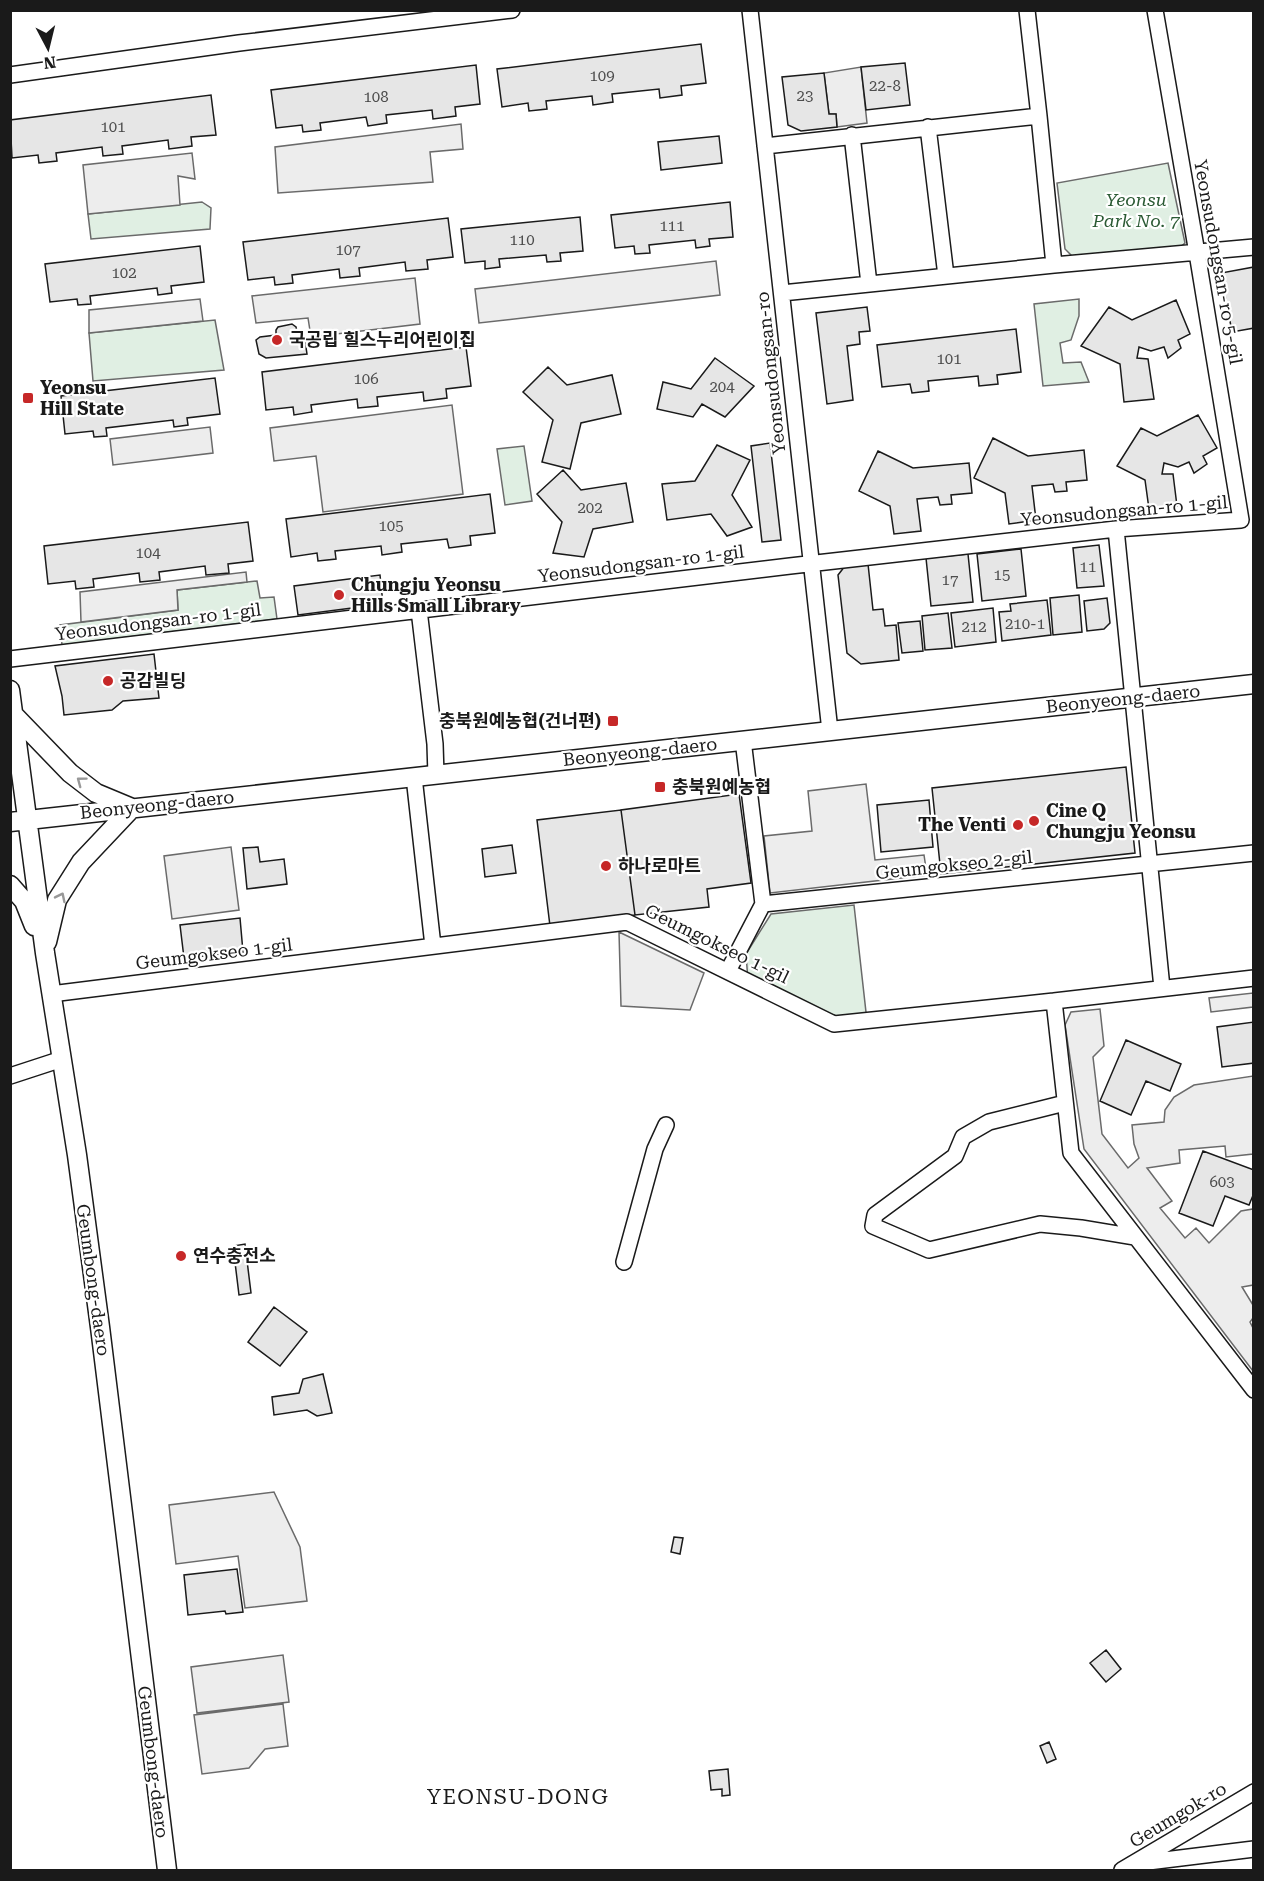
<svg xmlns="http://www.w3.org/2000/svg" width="1264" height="1881" font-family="'Roboto Serif','Noto Sans KR',serif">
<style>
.green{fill:#e0efe3;stroke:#6a6a6a;stroke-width:1.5}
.parking{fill:#ededed;stroke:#6a6a6a;stroke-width:1.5}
.building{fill:#e6e6e6;stroke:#1a1a1a;stroke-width:1.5}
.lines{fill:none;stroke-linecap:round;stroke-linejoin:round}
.minor-casing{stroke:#1a1a1a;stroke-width:18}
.tertiary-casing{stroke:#1a1a1a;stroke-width:21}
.minor{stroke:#fff;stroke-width:15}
.tertiary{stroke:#fff;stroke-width:18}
.oneway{stroke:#989898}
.poi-dot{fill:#c62828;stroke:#fff;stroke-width:2}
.labels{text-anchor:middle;stroke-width:4.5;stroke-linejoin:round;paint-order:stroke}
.number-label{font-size:15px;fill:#4d4d4d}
.park-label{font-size:18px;font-style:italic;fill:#2b5a34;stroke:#fff}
.street-label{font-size:18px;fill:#1a1a1a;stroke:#fff}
.poi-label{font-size:18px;font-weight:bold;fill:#1a1a1a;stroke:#fff;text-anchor:start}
.quarter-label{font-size:21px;letter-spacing:1.5px;fill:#1a1a1a;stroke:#fff}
</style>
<rect width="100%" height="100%" fill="#fff"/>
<path class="green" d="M1168,163l17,80 -6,5 -107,8 -7,-7 -8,-66z
M202,202l9,6 -1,21 -119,10 -3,-25z
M1079,299v17l-8,24 -11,3 3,20 18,-1 8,20 -46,4 -9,-82z
M215,320l9,50 -131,11 -4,-48z
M524,446l8,55 -27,4 -8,-56z
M257,581l3,17 14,-1 3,22 -215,26 -2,-20 118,-15 -1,-20z
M854,905l13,116 -33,3 -86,-43 -2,-27 25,-40z"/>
<path class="parking" d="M861,67l6,56 -30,4 -1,-13h-7l-5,-41z
M461,124l2,25 -33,3 3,30 -155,11 -3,-46z
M192,153l3,26 -17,-3 2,29 -92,9 -5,-49z
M716,261l4,34 -241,28 -4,-34z
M415,278l5,46 -109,13 -3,-19 -52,5 -4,-27z
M200,299l3,22 -114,12v-23z
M452,405l11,89 -140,18 -7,-56 -42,5 -4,-33z
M210,427l3,26 -100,12 -3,-26z
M246,572l1,10 -70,8 1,20 -97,12 -1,-30z
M866,784l9,76 49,-5 3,20 -157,18 -6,-57 48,-5 -4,-40z
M231,847l8,63 -67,9 -8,-63z
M619,932l85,41 -14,37 -69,-4z
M1253,993v14l-42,5 -2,-14z
M1100,1009l4,37 -11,11 9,77 26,34 11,-10 -5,-14 -2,-19 32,-3 1,-12 9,-13 20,-12 59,-9v78l-27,3 -1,-11 -46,4 1,13 -33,5 25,33 -12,7 25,30 11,-10 13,15 32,-32 12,-2v76l-11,2 11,18v13l-3,4 3,6v43l-169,-222 -19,-124 6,-13z
M274,1492l26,55 7,54 -62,7 -7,-52 -62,8 -7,-59z
M283,1655l6,47 -92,11 -6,-46z
M283,1704l5,42 -23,3 -16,19 -47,6 -8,-59z"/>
<path class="building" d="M701,44l5,39 -25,3 1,9 -22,3 -1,-9 -47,5 1,8 -20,3 -1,-9 -46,5 1,8 -18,2 -1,-8 -26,4 -5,-38z
M905,63l5,42 -44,5 -5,-43z
M476,65l4,39 -25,3 1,9 -23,3 -1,-9 -46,5 1,8 -19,3 -2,-9 -46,6 1,7 -18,2 -1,-7 -26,3 -5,-38z
M824,73l5,41h7l1,13 -36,4 -13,-6 -6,-48z
M211,95l5,40 -25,2 1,9 -23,3 -1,-9 -46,6 1,8 -20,2 -1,-9 -46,6 1,8 -18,2 -1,-8 -26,3 -2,-38z
M719,136l3,27 -61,7 -3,-28z
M730,202l3,35 -24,2 1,7 -14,2 -1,-8 -46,5 1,8 -15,1 -1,-8 -19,2 -4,-33z
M580,217l3,34 -23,2 1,8 -14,1 -1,-7 -47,4 1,8 -15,2v-8l-20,2 -4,-34z
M448,218l5,39 -26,3 1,9 -22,2 -1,-9 -46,6 1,8 -20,2 -1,-9 -47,6 1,8 -18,2 -1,-8 -26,3 -5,-38z
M200,246l4,36 -33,4 1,7 -14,2 -1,-7 -67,8 1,8 -13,1 -1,-6 -27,3 -5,-38z
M1254,267v61l-22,4 -11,-59z
M1176,300l14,34 -12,6 3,8 -13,10 -4,-11 -13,4 -12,-4 -2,11 11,1 6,40 -30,3 -4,-38 -39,-18 28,-39 23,13z
M867,307l3,24 -11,1 1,12 -13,2 6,54 -26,4 -11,-91z
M292,324l4,3 3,14h6l2,13 -41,4 -7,-4 -3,-14 4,-3 16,-2v-5l2,-3z
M1016,329l5,43 -24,3 1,9 -19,2 -1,-10 -50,5 1,10 -17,2 -2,-9 -28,3 -5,-42z
M466,347l5,39 -25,3 1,9 -23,3 -1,-9 -46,5 1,9 -20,2 -1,-9 -46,6 1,7 -18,3 -1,-8 -27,3 -4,-38z
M715,358l39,28 -29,31 -23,-13 -9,13 -36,-8 6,-27 28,7z
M548,367l19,18 45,-10 9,39 -40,9 -11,46 -28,-7 11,-42 -30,-28z
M215,378l5,36 -33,4 1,7 -14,2 -1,-7 -67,8 1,8 -13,1 -1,-6 -28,3 -4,-38z
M1198,415l19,33 -14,8 4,8 -13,9 -5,-11 -11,5 -14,-4 -2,11h11l4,32 -28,3 -4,-29 -28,-14 24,-38 16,8z
M993,438l35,18 56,-6 3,30 -21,2 1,9 -12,1 -2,-8 -21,2 4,34 -27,4 -4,-31 -31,-15z
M770,443l11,97 -19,2 -11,-96z
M717,445l33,15 -18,35 20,32 -25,9 -16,-22 -44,6 -5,-36 33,-3z
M878,451l35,17 56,-5 3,30 -21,2 1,9 -12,1 -2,-8 -21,2 4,32 -27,3 -4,-28 -31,-15z
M563,470l18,20 45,-7 7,39 -40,7 -9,28 -31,-4 9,-31 -25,-28z
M490,494l5,39 -25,3 1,9 -22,3 -2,-9 -46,5 1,8 -20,3 -1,-9 -46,5 1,8 -18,2 -1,-8 -26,4 -5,-38z
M248,522l5,39 -25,3 1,9 -23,2 -1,-9 -46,6 1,8 -20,2 -1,-9 -46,6 1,8 -18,2 -1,-8 -27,3 -4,-38z
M1099,545l5,41 -27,2 -4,-40z
M1021,549l5,47 -44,5 -5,-47z
M968,554l5,48 -42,4 -5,-48z
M868,564l5,46 10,-1 2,17 11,-1 3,35 -38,4 -14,-11 -9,-78 7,-9z
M380,575l3,29 -85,11 -4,-29z
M1079,595l3,37 -29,3 -3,-37z
M1107,598l3,25 -6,6 -17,2 -3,-30z
M1047,600l4,35 -49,6 -3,-29 12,-1 -1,-7z
M993,608l3,34 -41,5 -4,-34z
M948,613l4,35 -27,2 -3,-34z
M920,621l3,30 -21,2 -4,-30z
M154,654l5,44 -36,3 -11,9 -48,5 -2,-19 -7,-30z
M1126,767l9,86 -194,21 -9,-86z
M739,794l12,89 -44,6 2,18 -74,8 -14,-105z
M929,800l4,47 -52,5 -4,-47z
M621,810l14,105 -85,11 -13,-106z
M512,845l4,28 -31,4 -3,-28z
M258,847l2,15 24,-3 3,25 -40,5 -4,-41z
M240,918l3,34 -59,6 -4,-33z
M1254,1022v41l-32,4 -5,-40z
M1126,1040l55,24 -11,27 -24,-10 -15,34 -31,-14z
M1203,1151l51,19v23l-5,12 -24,-9 -12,30 -34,-13z
M245,1244l6,49 -12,2 -6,-49z
M274,1307l33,25 -27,34 -32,-24z
M323,1374l9,39 -15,3 -10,-6 -33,5 -2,-18 27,-4 4,-14z
M674,1537l9,1 -3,16 -9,-2z
M237,1569l6,43 -17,2 -1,-3 -37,4 -4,-40z
M1106,1650l15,19 -15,13 -16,-19z
M1049,1742l7,17 -9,4 -7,-17z
M728,1769l2,26 -8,1v-7l-11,1 -2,-19z"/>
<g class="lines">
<g class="minor-casing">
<path id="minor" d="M750,10l80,721
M1027,10l12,106 15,149
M10,75l229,-32 273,-33
M928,127l18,149
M852,135l17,149
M765,146l274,-30
M782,293l272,-28 200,-18
M1116,529l46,459
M419,610l16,134 1,31
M10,659l780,-93 326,-37 125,-9 -44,-267 -42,-243
M414,777l19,169
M763,904l491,-51
M728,971l35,-67 -20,-164
M51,994l576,-72 207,102 220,-23 200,-23
M1054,1001l17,152 183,237
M10,1076l52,-17
M1065,1103l-76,19 -26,15 -8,19 -80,59 -2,11 56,24 111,-26 41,4 54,9
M624,1262l31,-113 11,-24
M1140,1863l114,-14
M1122,1870l132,-78"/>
</g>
<g class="tertiary-casing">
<path id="tertiary" d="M10,690l35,263 32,202 23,172 67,543
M13,717l1,-2 56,58 26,20 36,15 -51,54 -24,38 -10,42
M10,822l1244,-138
M10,885l14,16 10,25"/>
</g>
<use href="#minor" class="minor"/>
<use href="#tertiary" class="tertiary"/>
</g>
<defs><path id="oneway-chevron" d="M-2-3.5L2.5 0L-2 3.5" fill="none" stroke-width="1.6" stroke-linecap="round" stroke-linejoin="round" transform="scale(1.5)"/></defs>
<g class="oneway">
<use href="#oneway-chevron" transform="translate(81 781) rotate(-143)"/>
<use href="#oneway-chevron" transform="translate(61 897) rotate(-64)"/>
</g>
<g class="poi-dot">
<circle cx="277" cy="340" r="6"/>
<rect x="22" y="392" width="12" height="12" rx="3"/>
<circle cx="339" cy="595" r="6"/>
<circle cx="108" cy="681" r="6"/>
<rect x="607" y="715" width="12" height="12" rx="3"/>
<rect x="654" y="781" width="12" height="12" rx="3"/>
<circle cx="1034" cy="821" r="6"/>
<circle cx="1018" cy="825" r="6"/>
<circle cx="606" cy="866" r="6"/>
<circle cx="181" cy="1256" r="6"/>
</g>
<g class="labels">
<g class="number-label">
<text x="602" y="81">109</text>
<text x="885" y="91">22-8</text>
<text x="805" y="101">23</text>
<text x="376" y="102">108</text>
<text x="113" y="132">101</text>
<text x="672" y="231">111</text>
<text x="522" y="245">110</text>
<text x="348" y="255">107</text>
<text x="124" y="278">102</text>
<text x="949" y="364">101</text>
<text x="366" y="384">106</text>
<text x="722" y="392">204</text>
<text x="590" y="513">202</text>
<text x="391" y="531">105</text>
<text x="148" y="558">104</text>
<text x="1088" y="572">11</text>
<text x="1002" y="580">15</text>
<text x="950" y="585">17</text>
<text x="1025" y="629">210-1</text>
<text x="974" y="632">212</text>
<text x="1222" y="1187">603</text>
</g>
<g class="park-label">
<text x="1136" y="206">Yeonsu<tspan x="1136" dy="21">Park No. 7</tspan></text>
</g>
<g class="street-label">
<text transform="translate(1218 262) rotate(80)" y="6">Yeonsudongsan-ro 5-gil</text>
<text transform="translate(771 373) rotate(-96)" y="6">Yeonsudongsan-ro</text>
<text transform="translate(1124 511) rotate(-5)" y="6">Yeonsudongsan-ro 1-gil</text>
<text transform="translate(641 564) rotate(-7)" y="6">Yeonsudongsan-ro 1-gil</text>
<text transform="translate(158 622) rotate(-7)" y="6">Yeonsudongsan-ro 1-gil</text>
<text transform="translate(1123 699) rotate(-6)" y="6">Beonyeong-daero</text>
<text transform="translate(640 752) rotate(-6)" y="6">Beonyeong-daero</text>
<text transform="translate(157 805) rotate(-6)" y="6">Beonyeong-daero</text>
<text transform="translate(954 865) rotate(-6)" y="6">Geumgokseo 2-gil</text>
<text transform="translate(717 944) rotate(26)" y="6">Geumgokseo 1-gil</text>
<text transform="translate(214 954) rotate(-7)" y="6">Geumgokseo 1-gil</text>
<text transform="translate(93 1280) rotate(82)" y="6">Geumbong-daero</text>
<text transform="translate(153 1762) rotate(83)" y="6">Geumbong-daero</text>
<text transform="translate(1178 1815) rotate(-31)" y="6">Geumgok-ro</text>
</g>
<g class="poi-label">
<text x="289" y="346">국공립 힐스누리어린이집</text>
<text x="40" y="394">Yeonsu<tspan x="40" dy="21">Hill State</tspan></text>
<text x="351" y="591">Chungju Yeonsu<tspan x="351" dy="21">Hills Small Library</tspan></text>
<text x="120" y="687">공감빌딩</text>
<text x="601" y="727" text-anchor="end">충북원예농협(건너편)</text>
<text x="672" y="793">충북원예농협</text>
<text x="1046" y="817">Cine Q<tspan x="1046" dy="21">Chungju Yeonsu</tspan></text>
<text x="1006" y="831" text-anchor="end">The Venti</text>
<text x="618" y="872">하나로마트</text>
<text x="193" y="1262">연수충전소</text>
</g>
<g class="quarter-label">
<text x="518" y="1804">YEONSU-DONG</text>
</g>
</g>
<rect width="1264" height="1881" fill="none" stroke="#1a1a1a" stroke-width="24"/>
<g transform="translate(48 48) rotate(173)" stroke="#ffffff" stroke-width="4.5" paint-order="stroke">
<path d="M0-4.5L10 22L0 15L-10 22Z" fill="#1a1a1a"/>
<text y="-9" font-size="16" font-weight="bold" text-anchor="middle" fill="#1a1a1a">N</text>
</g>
</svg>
